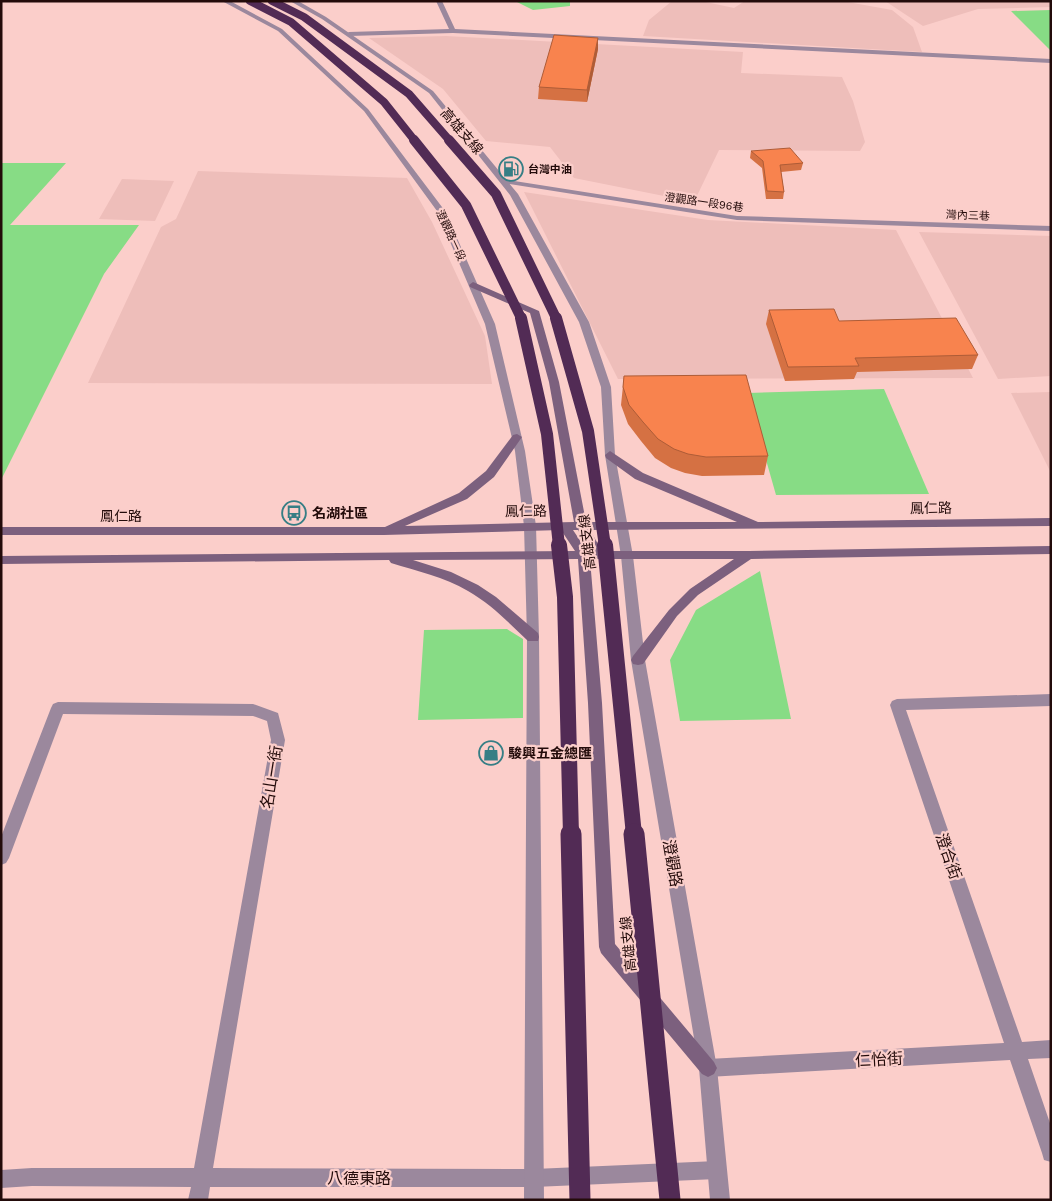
<svg xmlns="http://www.w3.org/2000/svg" width="1052" height="1201" font-family="'Work Sans','Noto Sans TC',sans-serif">
<style>
.built{fill:#eebeba}
.green{fill:#87dc85}
.lines{fill:none;stroke-linecap:round;stroke-linejoin:round}
.minor{fill:#9b889d;fill-rule:evenodd}
.tertiary{fill:#9b889d;fill-rule:evenodd}
.secondary{fill:#7c607e;fill-rule:evenodd}
.motorway-bridge-far4{stroke:#522b55;stroke-width:8}
.motorway-bridge-far3{stroke:#522b55;stroke-width:10}
.motorway-bridge-far2{stroke:#522b55;stroke-width:12}
.motorway-bridge-far1{stroke:#522b55;stroke-width:16}
.motorway-bridge{stroke:#522b55;stroke-width:21}
.wall{fill:#d57143}
.shaded-wall{fill:#ae5c37}
.building{fill:#f8834e;stroke:#ae5c37}
.labels{text-anchor:middle;stroke-width:4.5;stroke-linejoin:round;paint-order:stroke}
.far-poi-label{font-size:11px;font-weight:bold;fill:#230b0a;stroke:#fbceca;text-anchor:start}
.far-street-label{font-size:11px;fill:#230b0a;stroke:#fbceca}
.street-label{font-size:14px;fill:#230b0a;stroke:#fbceca}
.poi-label{font-size:14px;font-weight:bold;fill:#230b0a;stroke:#fbceca;text-anchor:start}
.near-street-label{font-size:16px;fill:#230b0a;stroke:#fbceca}
</style>
<rect width="100%" height="100%" fill="#fbceca"/>
<path class="built" d="M672,1h29l33,7 11,-7h97l50,9 21,17 9,25 -279,-16 6,-16z
M885,1h166v6l-73,2 -55,17z
M446,36l297,16 -2,21 101,4 11,24 12,41 -5,9 -141,-1 -25,52 -120,-24 -24,-31 -64,-6 -43,-52 -74,-51z
M198,171l209,7 25,44 53,114 7,48 -404,-1 73,-156 15,-8z
M122,179l52,2 -19,40 -56,-2z
M524,192l184,28 188,10 77,148 -355,1z
M919,232l132,4v140l-53,3z
M1051,392v81l-40,-80z"/>
<path class="green" d="M515,1h55v5l-37,4z
M1051,10v41l-40,-40z
M1,163h65l-56,62h129l-35,49 -103,206z
M884,389l45,105 -153,1 -29,-102z
M760,571l31,148 -111,2 -10,-61 26,-50z
M507,629l16,10v79l-105,2 6,-90z"/>
<g class="lines">
<path class="minor" d="M436,1h6l13,28 596,30v4l-598,-30 -104,3 -3,-2 3,-2 100,-3z
M501,179l236,37 314,10v5l-314,-11 -233,-37 -4,-2z
M1051,694v12l-145,4 116,332 29,-2v18l-23,1 23,67v36l-7,-2 -2,-7 -32,-93 -302,17 -6,-3 -3,-6 3,-6 6,-3 296,-16 -114,-338 2,-4 5,-2z
M58,702l195,2 25,9 7,27 -72,428 321,1 183,-8 7,2 2,7 -2,7 -7,2 -183,8h-324l-2,13h-20l3,-13 -159,-1 -31,2v-18l31,-2h162l77,-428 -4,-19 -14,-5 -190,-2 -54,144 -3,5 -5,2v-28l50,-129 2,-4z"/>
<path class="tertiary" d="M222,1h8l52,28 86,80 77,102 50,113 30,127 11,75 3,111 5,563h-20l3,-563 -3,-111 -9,-75 -30,-127 -48,-113 -73,-100 -86,-80z
M290,1h8l28,16 107,74 85,103 71,128 22,65 4,68 18,101 12,104 72,408 13,132h-20l-11,-132 -68,-408 -10,-104 -16,-101 -4,-68 -22,-65 -69,-127 -81,-102 -107,-74z"/>
<path class="secondary" d="M473,282l66,29 20,71 27,140h151l-102,-43 -29,-21 -1,-3 5,-4 33,22 115,49 293,-4v8l-461,4 12,21h147l302,-5v8l-300,5 -53,36 -21,21 -34,48 -5,1 -5,-1 -2,-4 2,-4 36,-46 21,-21 44,-30h-144l12,144 13,241 99,118 3,6 -3,6 -6,3 -6,-3 -101,-121 -2,-6 -11,-244 -10,-144 -165,1 38,12 27,13 18,12 42,36 1,4 -1,4h-10c-19,-18 -37,-37 -60,-50 -24,-14 -51,-20 -77,-28l-2,-3 -388,4v-8l574,-5 -14,-21 -177,5h-383v-8h384l74,-34 27,-22 27,-36 4,-1 5,3 -28,40 -27,22 -62,27 169,-4 -25,-140 -19,-69 -60,-26 -1,-2zM573,530h5l12,21h-3z"/>
<path class="motorway-bridge-far4" d="M250,1l41,21 93,80 31,39
M272,1l32,16 105,77 41,47"/>
<path class="motorway-bridge-far3" d="M414,140l52,65 56,115
M449,140l47,54 61,126"/>
<path class="motorway-bridge-far2" d="M521,318l26,116 12,112
M556,318l32,113 17,115"/>
<path class="motorway-bridge-far1" d="M559,545l6,52 6,238
M605,545l29,290"/>
<path class="motorway-bridge" d="M571,834l9,366
M634,834l36,366"/>
</g>
<path class="wall" d="M598,38v11l-11,53 -49,-3 1,-12z
M751,151l52,12 -2,7 -20,2 3,20 -1,7h-17l-4,-31 -12,-10z
M769,310l70,11 139,34 -6,14 -115,3 -3,7 -69,2 -19,-57z
M624,376l144,80 -4,19 -62,1 -17,-3 -14,-5 -16,-10 -14,-17 -13,-17 -7,-19z"/>
<path class="shaded-wall" d="M598,38v11l-11,53v-12z"/>
<path class="building" d="M554,35l44,3 -11,52 -48,-3z
M790,148l13,15 -23,2 4,27 -17,-1 -4,-30 -12,-10z
M834,309l5,12 117,-3 22,37 -123,3 4,8 -71,1 -19,-57z
M746,375l22,81 -62,1 -18,-3 -14,-5 -16,-10 -15,-17 -14,-17 -6,-18 1,-11z"/>
<defs>
<g id="fuel-ring" transform="scale(1.25)"><circle r="9.5" fill="#fbceca" stroke="#367e85" stroke-width="1.5"/><path d="M-5.5-6h7V0h2V4h1.3V-2.5L3-4.5l.8-.8L6-3V5H2.5V1h-1V6h-7ZM-4.2-4.7v3.2H.2V-4.7Z" fill="#367e85"/></g>
<g id="bus-ring" transform="scale(1.25)"><circle r="9.5" fill="#fbceca" stroke="#367e85" stroke-width="1.5"/><path d="M-5-6H5V4H4V6H2V4H-2V6H-4V4H-5ZM-3.5-4V0h7V-4ZM-3.5 1.2v1.5H-2V1.2ZM2 1.2v1.5H3.5V1.2Z" fill="#367e85"/></g>
<g id="shop-ring" transform="scale(1.25)"><circle r="9.5" fill="#fbceca" stroke="#367e85" stroke-width="1.5"/><path d="M-5-2.5h2.3a2.7 3.5 0 0 1 5.4 0H5L5.5 6h-11ZM-1.5-2.5h3a1.5 2.3 0 0 0-3 0Z" fill="#367e85"/></g>
</defs>
<g fill-rule="evenodd">
<use href="#fuel-ring" x="511" y="169"/>
<use href="#bus-ring" x="294" y="513"/>
<use href="#shop-ring" x="491" y="753"/>
</g>
<g class="labels">
<g class="far-poi-label">
<text x="528" y="173">台灣中油</text>
</g>
<g class="far-street-label">
<text transform="translate(704 202) rotate(8)" y="4">澄觀路一段96巷</text>
<text transform="translate(968 215) rotate(2)" y="4">灣內三巷</text>
<text transform="translate(451 235) rotate(65)" y="4">澄觀路一段</text>
</g>
<g class="street-label">
<text transform="translate(462 131) rotate(49)" y="5">高雄支線</text>
<text transform="translate(931 508) rotate(-1)" y="5">鳳仁路</text>
<text transform="translate(526 511) rotate(-1)" y="5">鳳仁路</text>
<text x="121" y="521">鳳仁路</text>
<text transform="translate(587 542) rotate(-97)" y="5">高雄支線</text>
<text transform="translate(628 944) rotate(-96)" y="5">高雄支線</text>
</g>
<g class="poi-label">
<text x="312" y="518">名湖社區</text>
<text x="508" y="758">駿興五金總匯</text>
</g>
<g class="near-street-label">
<text transform="translate(271 777) rotate(-81)" y="6">名山一街</text>
<text transform="translate(949 856) rotate(71)" y="6">澄合街</text>
<text transform="translate(673 863) rotate(80)" y="6">澄觀路</text>
<text transform="translate(879 1059) rotate(-3)" y="6">仁怡街</text>
<text x="359" y="1184">八德東路</text>
</g>
</g>
<rect width="1052" height="1201" fill="none" stroke="#230b0a" stroke-width="5"/>
</svg>
